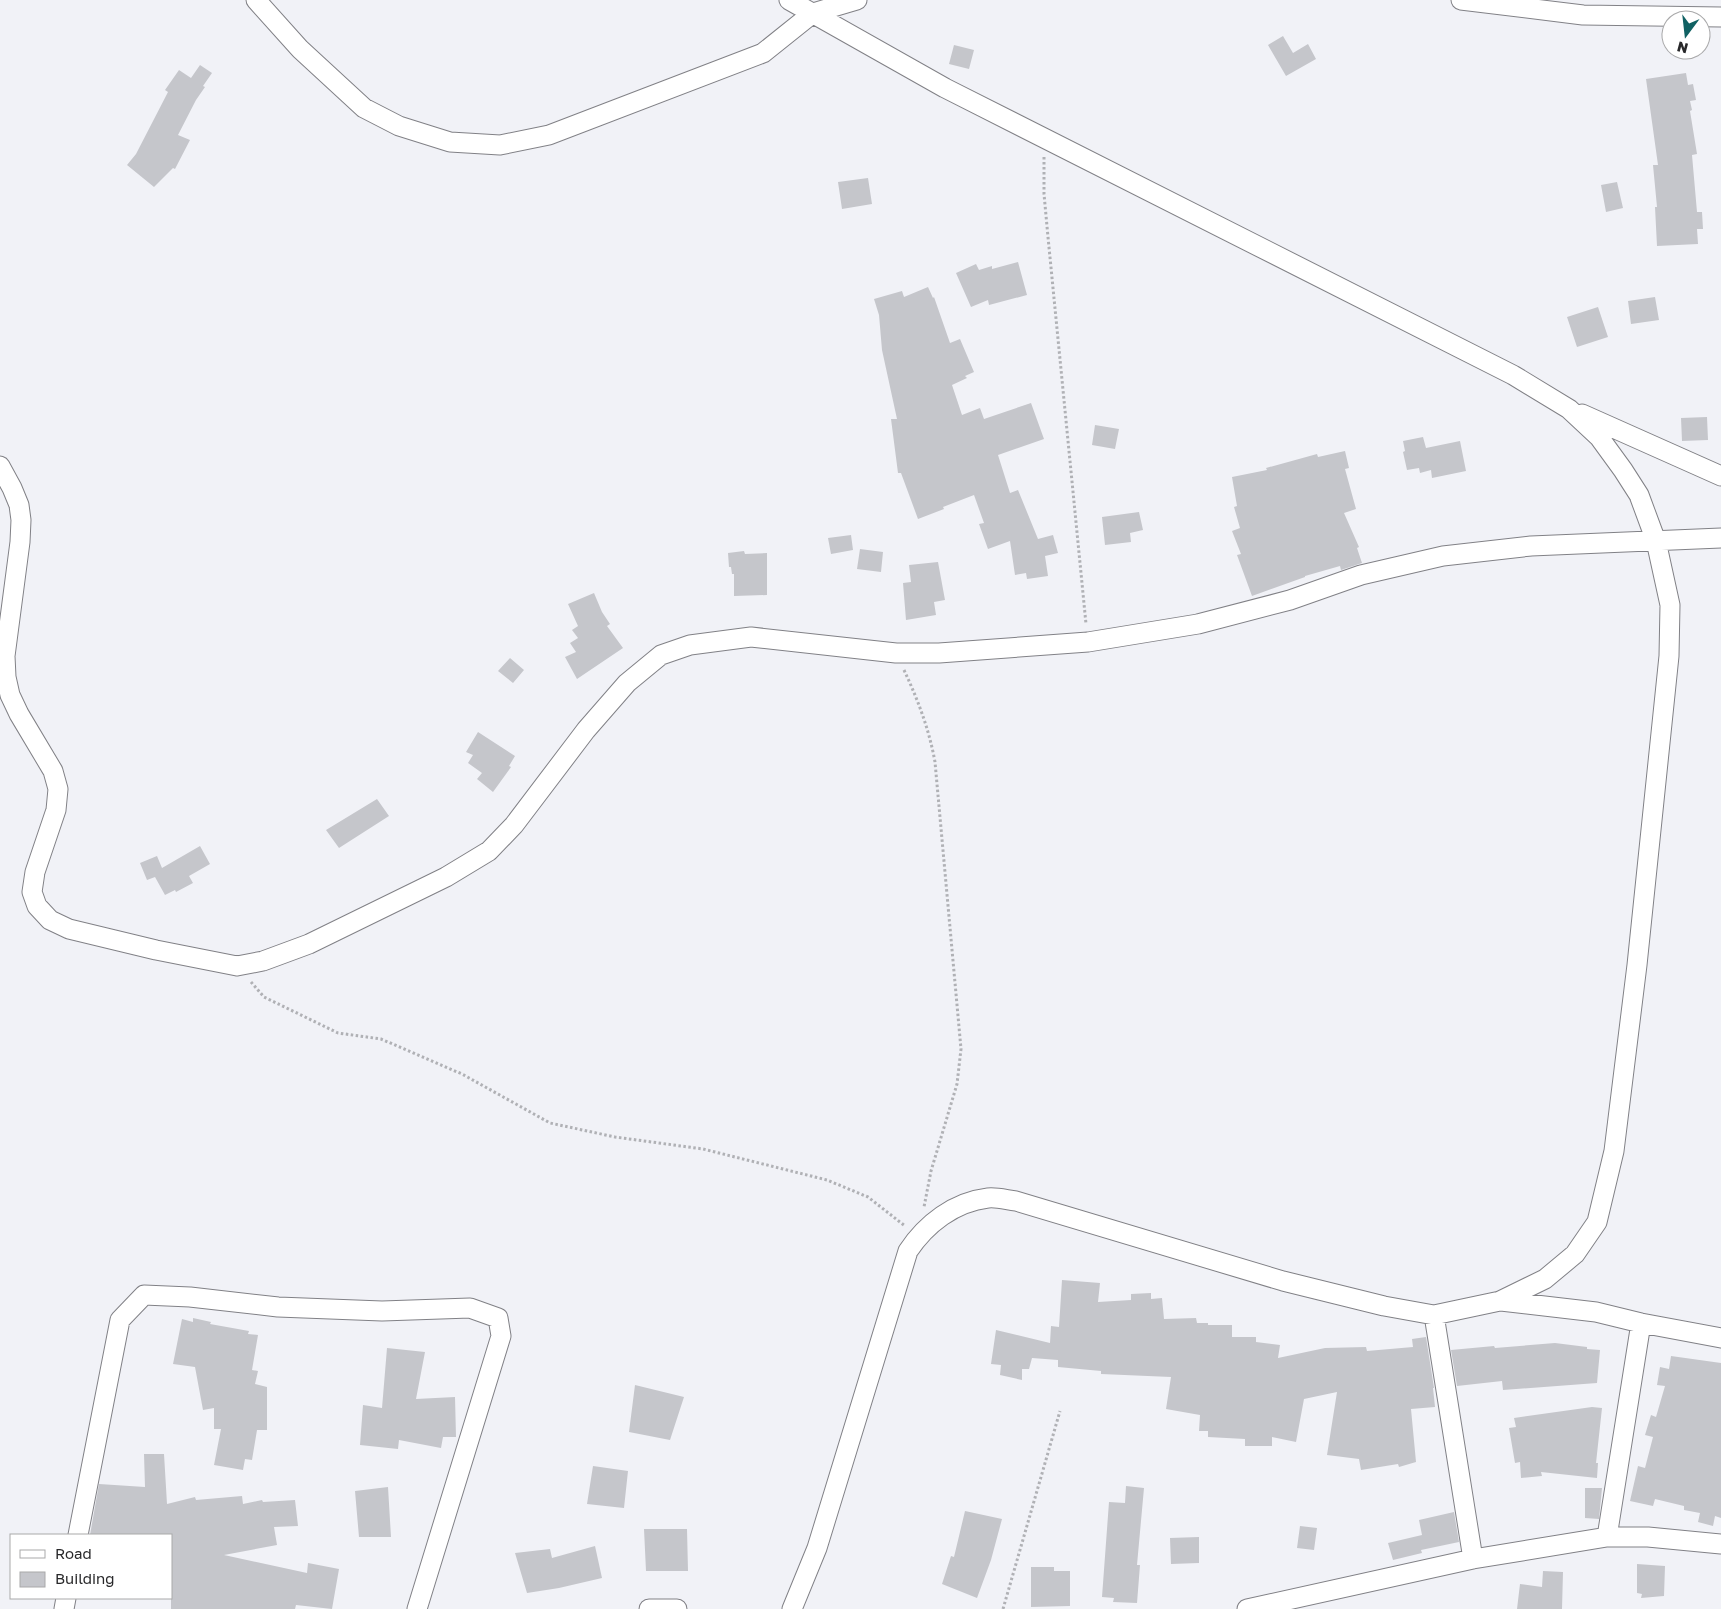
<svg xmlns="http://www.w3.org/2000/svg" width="1721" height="1609" font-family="'Golos Text',sans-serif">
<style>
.building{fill:#c5c6cb}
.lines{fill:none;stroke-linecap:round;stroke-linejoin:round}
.street-casing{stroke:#818186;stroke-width:21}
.path{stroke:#b0b1b5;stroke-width:3;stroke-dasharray:2.5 2.5;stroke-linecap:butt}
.street{stroke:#fff;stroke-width:19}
</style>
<rect width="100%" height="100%" fill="#f1f2f7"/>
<path class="building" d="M1283,36l10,17 15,-9 8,15 -30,17 -18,-31z
M954,45l20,5 -5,19 -20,-5z
M200,65l12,8 -9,13 2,1 -9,13 -18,35 12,5 -15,29 -2,-1 -19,19 -27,-22 9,-11 32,-62 -3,-2 14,-20 12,8z
M1686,73l2,12 5,-1 3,16 -6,1 2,9 -2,1 7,43 -5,1 5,57h5l1,17h-6l1,15 -41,2 -2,-39h2l-4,-42h5l-12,-86z
M868,178l4,26 -30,5 -4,-27z
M1617,182l6,26 -17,4 -5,-27z
M1018,262l9,33 -38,10 -1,-5 -17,7 -15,-34 20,-9 3,6 13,-4v3z
M928,287l5,11 1,-1 16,46 10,-4 14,33 -9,4 2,2 -15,7 10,30 18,-7 4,11 47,-16 13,36 -46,16 12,38 8,-3 20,49 15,-4 5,18 -13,3 3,20 -21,3 -1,-6 -11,2 -5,-34 -22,8 -9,-25 5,-1 -10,-28 -31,12 1,2 -26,10 -17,-46h-3l-7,-54h6l-15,-69 -3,-35 -5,-16 28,-8 2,6z
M1655,297l4,23 -28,4 -3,-23z
M1598,307l10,30 -31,10 -10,-30z
M1707,417l1,23 -26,1 -1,-23z
M1095,425l24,4 -4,20 -23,-4z
M1423,437l3,11 34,-7 6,30 -34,7 -1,-8 -11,3 -1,-5 -12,2 -4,-18 2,-1 -2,-10z
M1345,451l4,17 -4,1 11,40 -12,4 15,34 -2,1 5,15 -21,7 -1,-4 -35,10v1l-53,19 -15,-41 4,-1 -9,-23 8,-3 -6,-21 3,-1 -5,-29 35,-7 -1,-2 51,-14 1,3z
M1139,512l4,18 -13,3 1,9 -26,3 -3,-28z
M851,535l2,15 -22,4 -3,-16z
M860,549l23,3 -2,20 -24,-3z
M744,551l1,3 22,-1v42l-33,1v-22h-2l-1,-7h-2l-1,-14z
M938,562l7,38 -11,2 2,13 -30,5 -3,-37 8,-1 -2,-17z
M594,593l8,19 8,12 -3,2 16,22 -46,31 -12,-22 11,-5 -6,-9 8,-5 -6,-8 6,-4 -10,-22z
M510,658l14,12 -11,13 -15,-12z
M478,732l37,24 -6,10 2,1 -18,25 -16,-13 5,-6 -14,-10 5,-8 -7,-3z
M377,799l12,17 -50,32 -13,-18z
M200,846l10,18 -21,12 4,7 -17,9 -1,-2 -10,5 -10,-18 -8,3 -7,-17 17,-7 5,12z
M1062,1280l38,3 -2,19 33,-2v-6l20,-1v6l11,-1 2,21 32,-1 1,5h11v2h24v12h24v5l24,3 -2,13 47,-10 41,-1 1,4 46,-4 -1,-8 14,-2 8,51h-1l2,19 -24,2 5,53 -17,5 -1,-3 -37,6 -2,-11 -32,-4 10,-63 -33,7 -8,43 -24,-5v9h-27v-7l-37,-2v-6h-9l1,-16 -34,-6 5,-32 -70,-3v-3l-43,-4v-7l-26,-2 -3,11h-7v11l-22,-5 1,-10 -10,-1 5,-34 54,13 1,-17 8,1z
M193,1318l18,4 -1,2 39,7 -1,3 10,1 -6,35 6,1 -3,13 12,3v43h-10l-5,30 -7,-1 -2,11 -29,-5 7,-36h-7v-21l-11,2 -8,-43 -22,-3 9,-45 11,3z
M1555,1343l32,4v2l13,1 -3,33 -94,7 -1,-9 -45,5 -6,-36 43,-4 1,2z
M387,1348l38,4 -9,47 39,-2 1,40h-13l-2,11 -42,-8 -1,9 -38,-4 3,-40 19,3z
M1671,1356l50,7v155l-6,-2 -2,10 -15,-4 2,-9 -16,-3v-4l-29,-7 -2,7 -23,-5 8,-35 7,2 8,-31 -8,-2 6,-20 5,2 9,-31 -8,-1 3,-18 9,2z
M635,1385l49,12 -14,43 -41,-8z
M1592,1407l10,1 -6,55h2l-1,15 -56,-6 1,4 -21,2 -1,-16 -5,1 -6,-35 7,-1 -2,-9z
M144,1454h20l3,50 28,-7 1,3 46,-4 1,8 19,-4 1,2 32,-2 3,26 -24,1 3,18 -53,10 83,18 1,-10 31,6 -7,40 -36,-4 -1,4h-124v-74h-81l9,-51 46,3z
M593,1466l35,5 -4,37 -37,-4z
M1126,1486l18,2 -7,77h3l-3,38 -24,-1 1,-4 -12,-1 7,-95 16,1z
M388,1487l3,50h-32l-4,-46z
M1585,1488h17l-3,31 -14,-1z
M965,1511l37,8 -11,41 -14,38 -35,-14 9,-28 3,1z
M1454,1512l5,30 -38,8 1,3 -29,7 -5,-17 34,-8 -3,-15z
M1300,1526l17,2 -3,22 -17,-2z
M644,1529h43l1,42h-42z
M1199,1537v26l-28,1 -1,-26z
M595,1546l7,32 -43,10 -32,5 -12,-40 35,-4 2,9z
M1637,1564l28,2 -1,30 -23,2 1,-4 -5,-1z
M1031,1567h23v4h16v35l-39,1z
M1543,1571l20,1 -1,37h-45l3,-25 22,3z"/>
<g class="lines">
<g class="street-casing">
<path id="street" d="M256,0l44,49 64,59 35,18 51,16 50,3 49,-10 214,-82 50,-40 44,-13
M789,0l156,88 568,287 56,34 30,28 24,33 16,25 17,46 14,64 -1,51 -32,309 -23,186 -17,71 -22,32 -30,25 -45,22 -66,14 -50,-9 -101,-25 -267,-80c-9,-1 -19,-4 -28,-3 -34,4 -62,26 -80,53l-91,297 -25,61
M1461,0l122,15 138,2
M1582,414l139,62
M0,466l12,22 7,17 2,15 -1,22 -15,114 1,21 4,18 9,19 34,57 5,18 -2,21 -21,62 -3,20 5,14 13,14 19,9 87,21 81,16 26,-5 46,-17 137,-67 43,-26 25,-26 72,-95 41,-47 34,-28 29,-10 61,-8 145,16h43l149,-11 110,-18 92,-24 71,-25 82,-19 88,-10 190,-8
M1501,1301l95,11 45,11 80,15
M1434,1315l39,244
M78,1535l42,-215 24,-25 46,2 88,10 104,4 88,-3 28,10 3,18 -84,273
M1607,1537l34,-214
M64,1609l2,-11
M649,1609h28
M1247,1609l226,-50 134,-22h41l73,7"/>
</g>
<path class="path" d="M1044,157v37l4,43 38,387
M904,670c14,30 25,59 31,92l26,287 -4,35 -26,87 -7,36
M251,982l13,15 74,36 43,6 81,35 88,49 65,14 88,12 124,31 41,17 37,29
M1003,1609l57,-198"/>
<use href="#street" class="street"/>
</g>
<rect x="10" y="1534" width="162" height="65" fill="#ffffff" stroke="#a9a9aa"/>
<rect x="20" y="1550" width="25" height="8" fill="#ffffff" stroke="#a9a9aa"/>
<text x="55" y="1559" font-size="15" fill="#28282a">Road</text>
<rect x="20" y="1572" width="25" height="15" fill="#c5c6cb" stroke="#a9a9aa"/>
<text x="55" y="1584" font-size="15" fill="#28282a">Building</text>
<g transform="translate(1686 35) rotate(195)"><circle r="24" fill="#ffffff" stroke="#a9a9aa"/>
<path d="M0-4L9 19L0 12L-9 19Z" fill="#106163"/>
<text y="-8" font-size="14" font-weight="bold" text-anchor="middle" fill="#28282a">N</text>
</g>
</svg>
